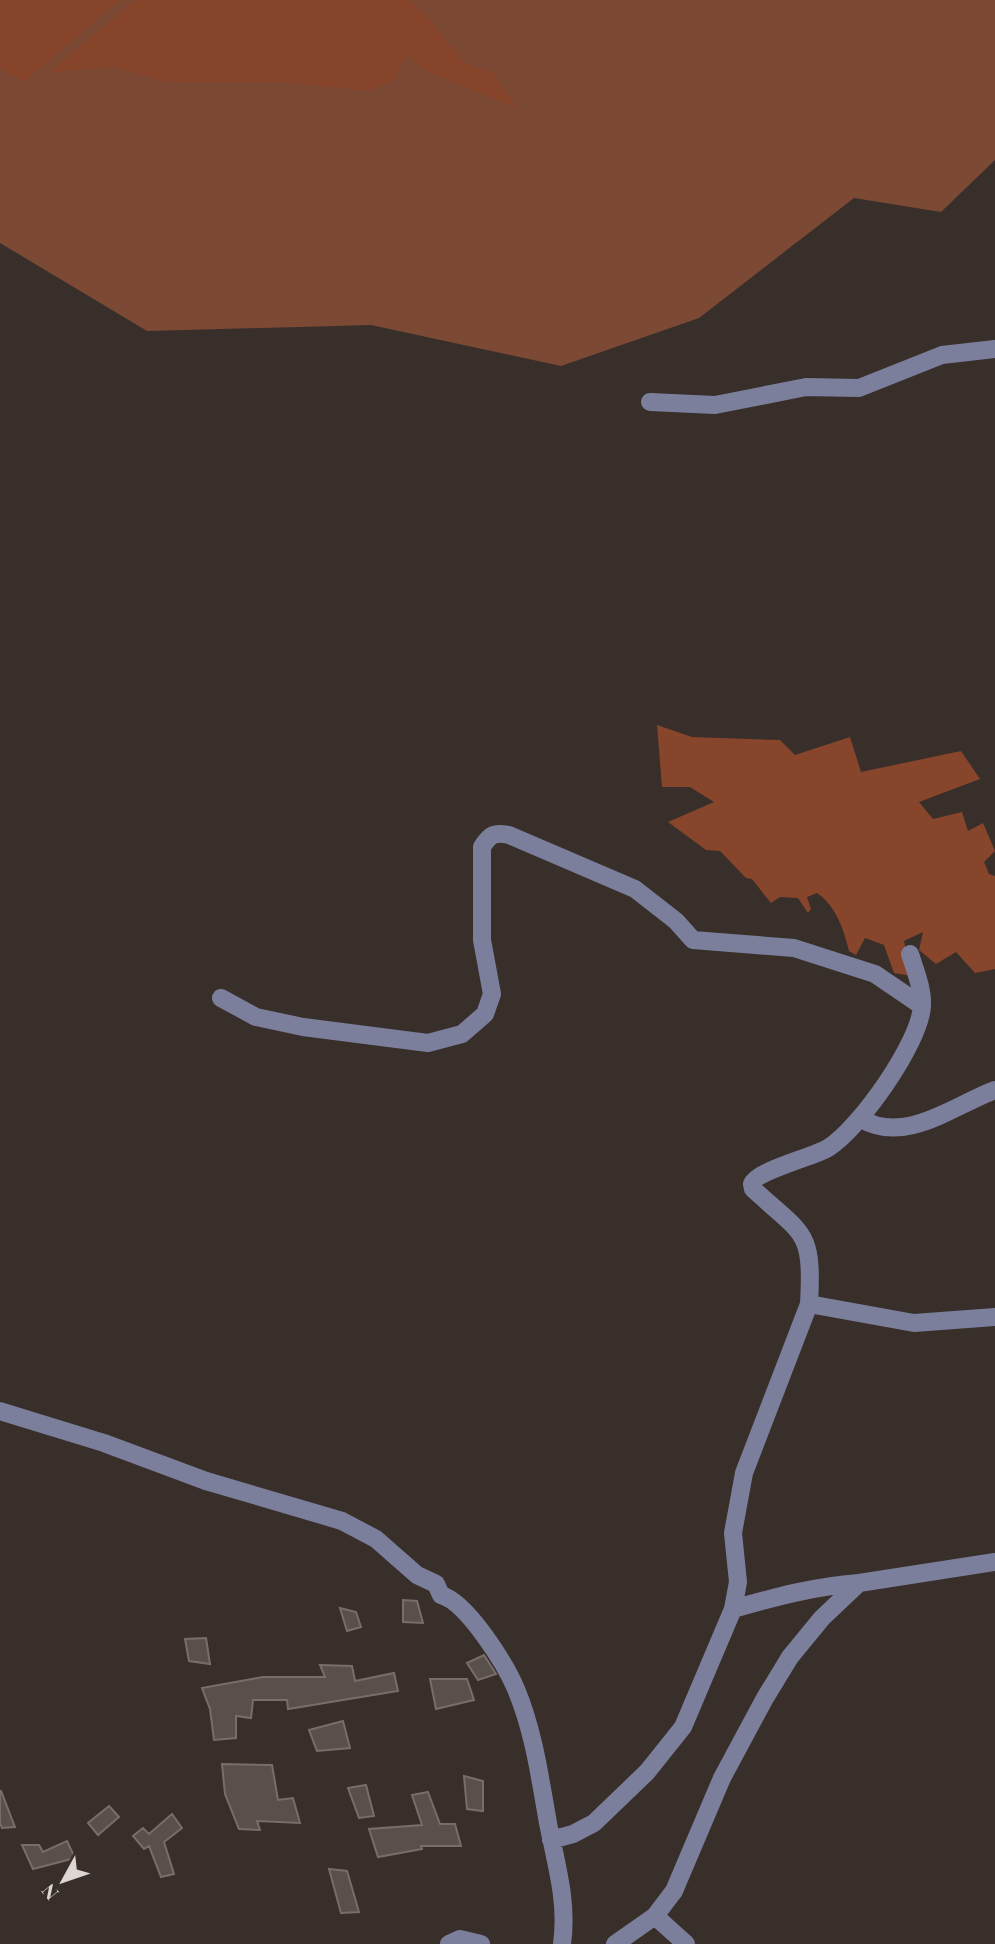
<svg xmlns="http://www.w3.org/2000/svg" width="995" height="1944" font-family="'Playfair Display',serif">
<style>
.green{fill:#7c4935}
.forest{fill:#87452b}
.building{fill:#594f4b;stroke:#786d69;stroke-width:2}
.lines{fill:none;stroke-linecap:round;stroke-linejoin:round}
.minor{stroke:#7c7f9c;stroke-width:18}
</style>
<rect width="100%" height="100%" fill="#382f2b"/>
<path class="green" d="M0,0h995v160l-54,52 -87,-14 -155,120 -138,48 -190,-41 -224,6 -147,-88z"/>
<path class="forest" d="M0,0h119l-95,82 -24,-14z
M136,0h273l22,21 33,42 29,10 24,35 -89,-36 -22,-17 -11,24 -26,12 -87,-9h-115l-54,-15 -63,5z
M657,725l35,12 88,3 15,15 55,-18 11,35 100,-21 19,28 -61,23 14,17 29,-7 6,19 15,-8 12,28 -11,11 5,12 6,2v93l-20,4 -19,-21 -20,12 -17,-14 4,-18 -19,9 8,35 -18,-3 -10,-28 -19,-7 -9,17 -7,-4c-5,-21 -13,-45 -32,-58l-10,4 4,12 -3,4 -10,-15 -18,-1 -9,6 -19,-24 -6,-1 -26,-27 -14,-1 -38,-28 46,-20 -24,-15h-28z"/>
<path class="building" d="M403,1600l14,1 6,22 -20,-1z
M340,1608l16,4 5,15 -14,4z
M206,1638l4,26 -21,-3 -4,-22z
M484,1655l12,19 -18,6 -11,-17z
M320,1665l32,1 3,15 39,-8 4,18 -110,18 -1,-9h-34l-2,18 -15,-2v22l-22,2 -4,-31 -8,-21 61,-11h62z
M430,1679h37l7,21 -38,9z
M343,1721l7,27 -33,3 -8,-21z
M222,1764l50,1 6,35 15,-2 7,25 -43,-2 3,9 -21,-1 -14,-35z
M464,1776l19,5v30l-16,-2z
M366,1785l8,31 -15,2 -11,-30z
M0,1791h1l14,36 -13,1 -2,-5z
M428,1792l12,32h15l6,22h-40l1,3 -44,8 -9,-28 53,-4 -10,-30z
M109,1806l10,11 -21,18 -10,-12z
M172,1814l10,14 -18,14 10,32 -13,3 -12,-31 -5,3 -11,-13 10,-8 6,6z
M67,1841l8,17 -42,11 -11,-24h17l4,7z
M329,1869l18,2 12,41 -18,1z"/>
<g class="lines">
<path class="minor" d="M650,402l65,3 91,-18 53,1 83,-33 53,-6
M910,954c5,16 13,35 12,52 -2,37 -63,123 -94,142 -15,9 -72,23 -76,36l1,5c51,47 60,40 56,115l105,19 81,-6
M221,998l35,19 47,10 125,16 34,-9 23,-20 7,-20 -10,-54v-93c8,-13 13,-15 27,-12l126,54 41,32 17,19 101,8 81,26 47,32
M861,1119c45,26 93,-14 134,-29
M0,1411l104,32 102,38 136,40 34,18 41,36 19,9 5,11c26,7 65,70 75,94 18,43 24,89 32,134 8,41 20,79 14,121
M733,1609c42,-12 83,-23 126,-26
M551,1840l22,-6 21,-11 53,-51 36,-45 50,-118 5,-27 -5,-49 11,-60 65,-169
M655,1916l19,-25 48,-113 43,-80 25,-41 32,-39 37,-35 136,-21
M449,1944l11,-5 21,5
M615,1944l40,-28 31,28"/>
</g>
<g transform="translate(63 1881) rotate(230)" stroke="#382f2b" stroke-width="5" paint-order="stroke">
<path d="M0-5L12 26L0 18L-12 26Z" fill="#ddd6d4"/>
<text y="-10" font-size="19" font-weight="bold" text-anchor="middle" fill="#ddd6d4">N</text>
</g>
</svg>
